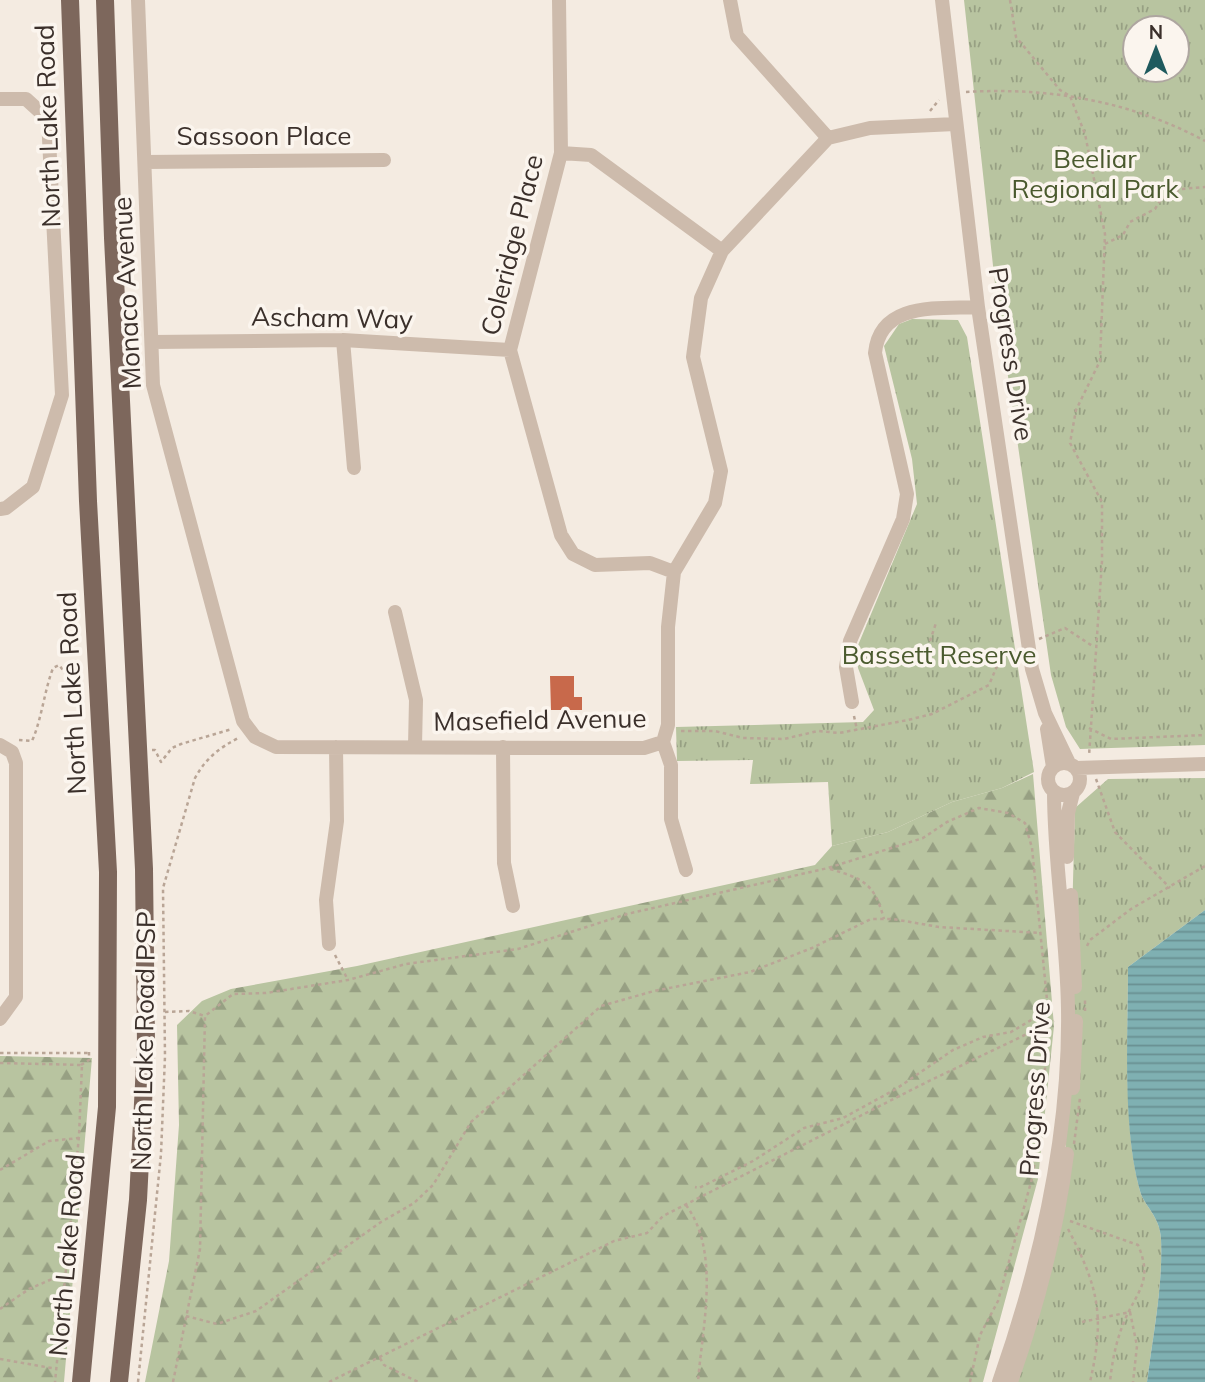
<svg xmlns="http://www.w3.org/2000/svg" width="1205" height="1382" font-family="Mulish,sans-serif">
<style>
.forest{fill:url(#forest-firs)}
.park{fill:url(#park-tufts);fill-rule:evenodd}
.water{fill:url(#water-rules)}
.building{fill:#c8694b}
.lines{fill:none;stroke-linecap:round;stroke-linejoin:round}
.path{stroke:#b9a596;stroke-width:2.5;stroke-dasharray:3.5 3.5;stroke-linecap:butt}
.minor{stroke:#cdbbac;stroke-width:14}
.major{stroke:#7d675c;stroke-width:18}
.labels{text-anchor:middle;stroke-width:7;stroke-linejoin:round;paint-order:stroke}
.street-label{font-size:26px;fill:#3b302b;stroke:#fbf5ee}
.park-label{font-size:26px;fill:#4a5a2e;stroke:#fbf5ee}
</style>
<defs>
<pattern id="forest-firs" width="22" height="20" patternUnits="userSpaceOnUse" patternTransform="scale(1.75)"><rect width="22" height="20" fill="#b8c4a0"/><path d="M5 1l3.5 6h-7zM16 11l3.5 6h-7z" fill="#97a083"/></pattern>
<pattern id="park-tufts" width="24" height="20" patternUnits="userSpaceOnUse" patternTransform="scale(1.75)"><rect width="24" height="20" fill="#b8c4a0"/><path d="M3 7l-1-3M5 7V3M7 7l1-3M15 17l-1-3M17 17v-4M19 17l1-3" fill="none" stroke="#97a083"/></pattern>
<pattern id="water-rules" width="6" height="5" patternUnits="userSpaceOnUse" patternTransform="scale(1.75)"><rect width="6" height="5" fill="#7fb0b2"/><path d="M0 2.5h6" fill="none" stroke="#699091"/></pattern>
</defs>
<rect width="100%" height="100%" fill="#f4ebe1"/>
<path class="forest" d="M1033,774l21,252 -16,153 -55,203h-838l24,-121 10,-136 -2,-100 25,-24 29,-12 126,-23 458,-101 17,-19 56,-14 64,-30 50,-14z
M0,1056l92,2 -28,324h-64z"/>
<path class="park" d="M964,0h241v745l-125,4 -14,-22 -15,-52 -55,-382zM1135,28h42v42h-42z
M912,319l46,1 9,17 67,435 -32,16 -50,14 -64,30 -56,14 -4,-64 -78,2 3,-24 -76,1 -1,-34 187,-5 11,-12 -16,-42 -2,-18 61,-146 -5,-45 -28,-113 15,-22z
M1205,778v132l-77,57c0,66 -5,162 12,224 4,15 20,25 21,48 2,48 -8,95 -14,143h-146l63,-169 11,-405 33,-29z"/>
<path class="water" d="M1205,910v472h-58c6,-48 16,-95 14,-143 -1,-23 -17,-33 -21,-48 -18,-65 -12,-156 -12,-224z"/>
<path class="building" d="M550,676h24v21h8v13h-31z"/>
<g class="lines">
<path class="path" d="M1010,0l6,37 44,53 10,6 15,38 20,100 -5,127 -24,49 -6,33 32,59v59l-13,195
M966,92c82,-5 165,9 239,49
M930,111l9,-11
M1105,244l18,-9 7,-13 25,-13 6,-10 20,-10 24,-2
M1039,639l26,-11 29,19
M859,665l43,-13 23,4 11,-33
M854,716l3,14
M1089,728l22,11 94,-4
M681,731h34l28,7 41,1 34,-8 21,2 69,-13 24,-6 57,-29 11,-26 15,-8
M19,740l13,1c10,-23 12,-49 21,-73l6,-3 23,29
M152,750h3l6,12 11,-14 9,-4 51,-15
M1096,779l19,53 55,56
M830,869c34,10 44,14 54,50
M1087,946l3,-6 41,-31 74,-43
M335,955l13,25
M1085,1011v-14
M165,1012l24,-1 16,5
M0,1053h91
M0,1063l82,2 -3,71 -24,246
M81,1065l8,-5v-8
M1074,1144l6,-46
M0,1170l49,-29 30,-3
M686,1205c35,47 16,123 12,177
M1070,1221l68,24c16,37 -2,47 -14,77 -8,19 -12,40 -14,60
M1068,1229c31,59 37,88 22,153
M0,1309l29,-20 37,-16
M186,1316l31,8 39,-13 125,-89 33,-19 19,-18 38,-63 130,-116 53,-15 96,-19 62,-24 59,-29h22l46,8 102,6
M1082,1322l48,-10 7,34 -4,36
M380,1358l4,7 34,17
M0,1359l57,10
M138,1382l23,-228 4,-98 -2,-168 32,-110c11,-20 24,-30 45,-41
M173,1382l27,-133 5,-233 28,-22 33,-1 82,-13 58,-16 112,-15 109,-35 201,-46 95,-30 24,-16 32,-14 29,5 17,10 7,25 16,162 -37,22 -28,5 -30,13 -57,39 -53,29 -39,10 -51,33 -54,27 -4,-1
M329,1382l285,-141 33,-8 16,-17 264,-134 127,-61
M970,1382l10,-47 18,-34 35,-126 12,-107v-43"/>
<path class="minor" d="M138,0l15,385 90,336 12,16 21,10 368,1 19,-6 5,-17v-98l6,-55 41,-69 6,-32 -28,-114 8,-59 21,-47 106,-113 42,-10 85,-4
M559,0l2,153 -51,197 51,185 12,19 22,11 55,-2 24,9
M730,0l7,36 91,102
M942,0l36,307 54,362 13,44 24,50
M0,99h26l22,20 14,276 -29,92 -27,21 -6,1
M561,153l30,2 131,96
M145,162l239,-2
M343,340l11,128
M152,342l191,-2 167,10
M395,612l21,88 -1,46
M852,702l-6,-35 4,-26 53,-122 4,-25 -32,-141c5,-52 64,-44 103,-46
M1047,729l6,38
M663,742l8,23v54l15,51
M0,745l12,7 4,11v234l-16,22
M503,747l1,116 9,43
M1048 779a16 16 0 1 1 32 0a16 16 0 1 1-32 0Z
M1076,768l129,-4
M1067,857l1,-44 5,-20
M1071,895l4,92
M329,944l-3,-44 11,-79 -1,-74
M1073,1088l3,-67
M999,1382c42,-120 71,-246 69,-373 -1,-73 -14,-145 -14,-217
M1011,1382c26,-74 46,-150 56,-228"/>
<path class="major" d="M70,0l18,501 20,371 -1,235 -26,275
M105,0l8,238 31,631 2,176 -8,155 -19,182"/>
</g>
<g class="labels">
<g class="street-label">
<text transform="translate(48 126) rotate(-92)" y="9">North Lake Road</text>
<text x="264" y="145">Sassoon Place</text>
<text transform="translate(512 245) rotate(-76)" y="9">Coleridge Place</text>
<text transform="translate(127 293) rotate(-93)" y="9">Monaco Avenue</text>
<text transform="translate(332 318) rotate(1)" y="9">Ascham Way</text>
<text transform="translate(1011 354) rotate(81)" y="9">Progress Drive</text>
<text transform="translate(72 693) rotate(-93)" y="9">North Lake Road</text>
<text transform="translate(540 720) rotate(-1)" y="9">Masefield Avenue</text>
<text transform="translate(144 1041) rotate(-89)" y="9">North Lake Road PSP</text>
<text transform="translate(1035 1089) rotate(-86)" y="9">Progress Drive</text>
<text transform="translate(67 1255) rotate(-85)" y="9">North Lake Road</text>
</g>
<g class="park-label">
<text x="1095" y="168">Beeliar<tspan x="1095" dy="30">Regional Park</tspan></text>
<text x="939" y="664">Bassett Reserve</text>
</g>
</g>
<g transform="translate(1156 49)"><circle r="33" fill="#fbf5ee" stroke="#aea6a0" stroke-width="2"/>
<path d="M0-5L12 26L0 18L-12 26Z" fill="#1f5a5e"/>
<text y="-10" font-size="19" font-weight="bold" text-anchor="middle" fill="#3b302b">N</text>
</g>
</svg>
